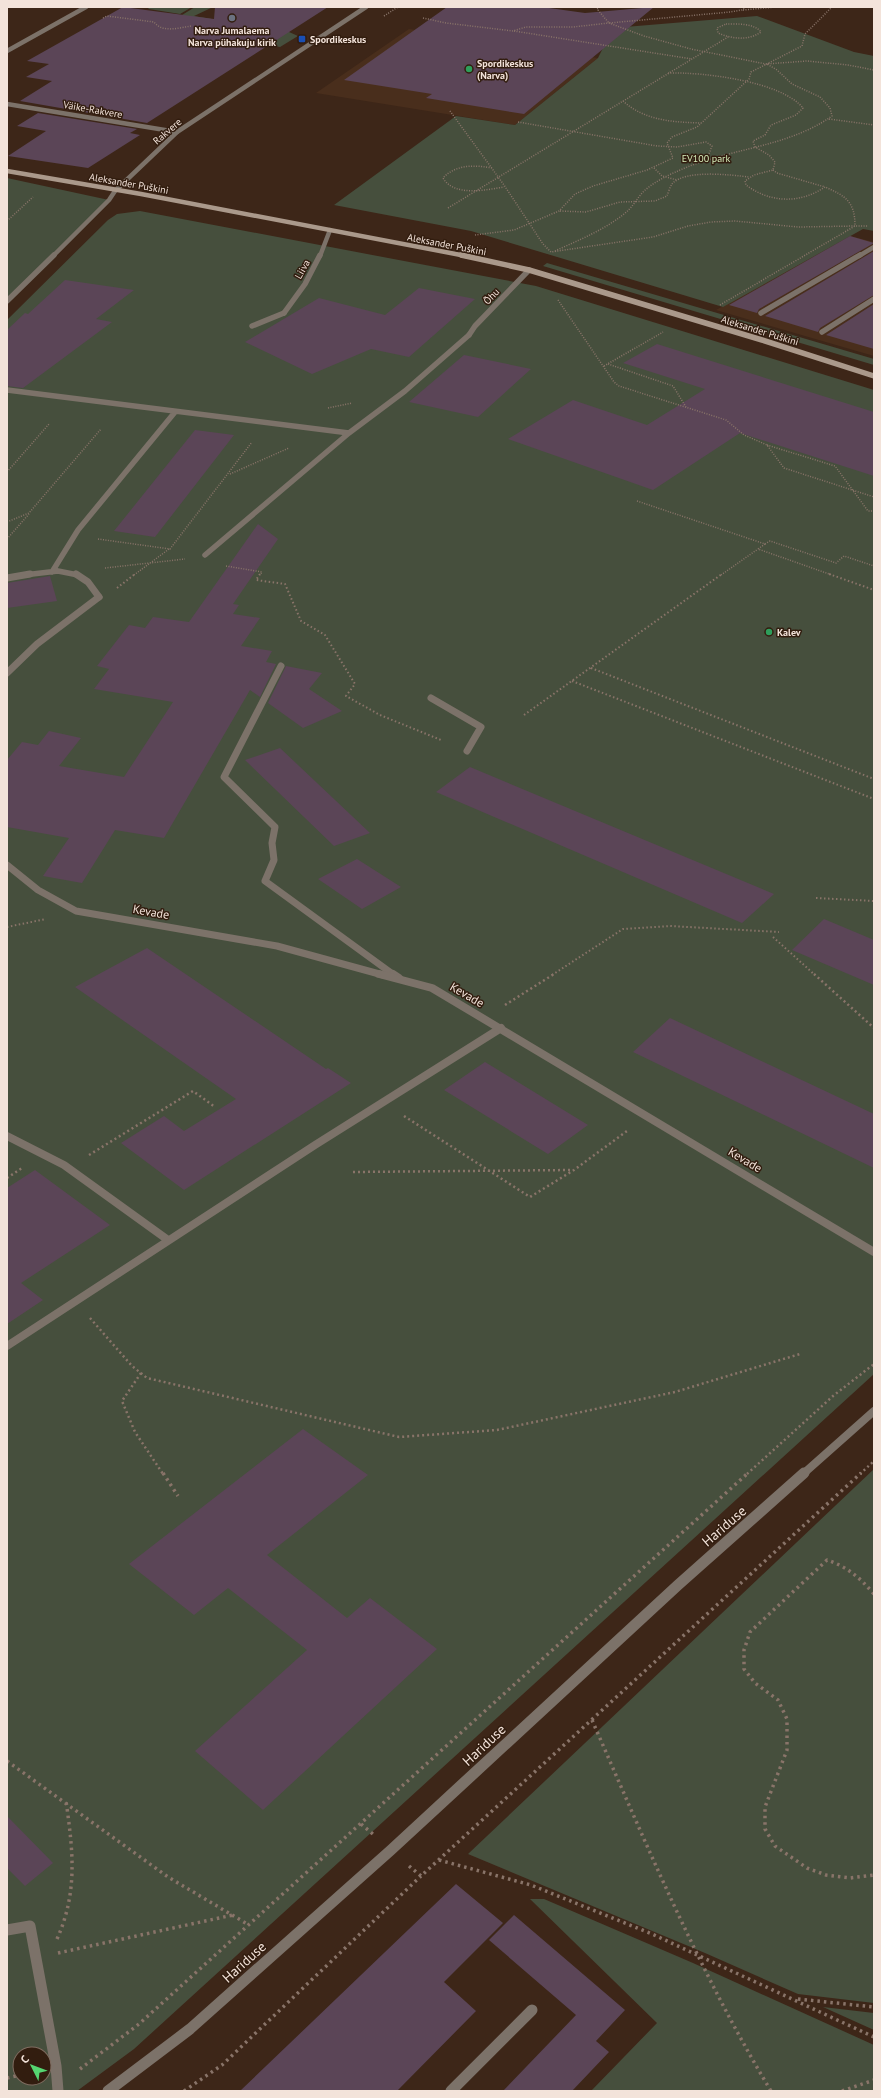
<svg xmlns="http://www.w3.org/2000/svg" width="881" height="2098" font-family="'PT Sans',sans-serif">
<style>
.built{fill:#492e1c}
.green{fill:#464f3d;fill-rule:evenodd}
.building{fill:#5b4557}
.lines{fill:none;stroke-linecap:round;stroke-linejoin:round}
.path-far3{stroke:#897469;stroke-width:1.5;stroke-dasharray:1 1.5;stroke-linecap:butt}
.path-far2{stroke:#897469;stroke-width:2;stroke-dasharray:1.5 2.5;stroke-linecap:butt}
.path-far1{stroke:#897469;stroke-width:2.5;stroke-dasharray:2 3;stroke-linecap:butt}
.path{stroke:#897469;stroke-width:3.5;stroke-dasharray:2.5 4;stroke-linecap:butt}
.service-far4{stroke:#7c7269;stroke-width:4.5}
.service-far3{stroke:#7c7269;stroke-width:5.5}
.service-far2{stroke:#7c7269;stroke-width:7}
.service-far1{stroke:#7c7269;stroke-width:8}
.service{stroke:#7c7269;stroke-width:11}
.minor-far4{stroke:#7c7269;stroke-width:4.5}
.minor-far3{stroke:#7c7269;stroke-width:5.5}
.minor-far2{stroke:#7c7269;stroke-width:7}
.minor-far1{stroke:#7c7269;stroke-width:8}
.minor{stroke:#7c7269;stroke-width:11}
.tertiary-far1{stroke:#7c7269;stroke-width:4.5}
.tertiary{stroke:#7c7269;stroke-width:5.5}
.secondary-far1{stroke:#aa998b;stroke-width:4.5}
.secondary{stroke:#aa998b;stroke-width:5.5}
.worship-dot{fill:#6b7280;stroke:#321d0f;stroke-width:1.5}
.transit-dot{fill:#1a4fb4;stroke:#321d0f;stroke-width:1.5}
.leisure-dot{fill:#2e9e5b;stroke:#321d0f;stroke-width:1.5}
.labels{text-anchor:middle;stroke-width:3;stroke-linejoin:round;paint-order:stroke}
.far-poi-label{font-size:10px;font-weight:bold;fill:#f3e3da;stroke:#321d0f;text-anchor:start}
.far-street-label{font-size:10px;fill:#f3e3da;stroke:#321d0f}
.far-park-label{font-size:10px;fill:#d6eebb;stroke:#321d0f}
.street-label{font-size:12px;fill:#f3e3da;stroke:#321d0f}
.near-street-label{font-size:14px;fill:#f3e3da;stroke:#321d0f}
</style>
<rect width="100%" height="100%" fill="#3d2618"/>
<path class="built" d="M409,29l189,29 -83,67 -199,-32z
M850,236l24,6v114l-158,-46z"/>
<path class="green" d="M147,7h45l-12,7 -31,-5z
M195,7h18l-19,9 95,16 9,4 -18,11 -119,-19z
M757,16l97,36 20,4v175l-11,-2 -140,78 -252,-76 -137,-26 122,-89 59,9 83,-67 15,-30z
M7,178l102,22 -102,101z
M140,211l396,75 338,104v984l-740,675 -57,42h-70v-1771l101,-100 9,-6zM20,2054h24v24h-24z
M547,263l327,96v6l-331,-99z
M874,1469v534l-76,-9 -93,-41 -237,-99z
M530,1899h14l149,64 181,82v46h-283l66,-68z
M823,2007l51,6v17z"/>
<path class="building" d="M123,7l91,12 1,-12h113l-181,116 -127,-22 32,-20 -26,-4 23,-13 -22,-3z
M447,7h95l43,6 69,-6 -130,107 -98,-16 6,-4 -88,-14z
M38,113l99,16 -7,4 10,2 -52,33 -80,-12 38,-25 -29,-5z
M850,236l24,7 -115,66 -2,4 -28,-8z
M874,251v44l-54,33 -2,4 -53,-16z
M65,280l69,10 -38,29 16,3 -89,66 -16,-2v-56l18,-17 3,1z
M419,288l56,11 -66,58 -38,-8 -59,25 -67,-32 74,-44 66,17z
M874,304v45l-48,-14z
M657,344l217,68v64l-134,-43 -87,57 -145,-51 65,-39 74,25 58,-36 -82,-26z
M464,355l67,14 -53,48 -69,-15z
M195,430l39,5 -79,102 -41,-6z
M258,524l20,15 -45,65 6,1 -6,9 27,4 -19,28 31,5 -6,11 10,2 -16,33 -10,-7 -86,148 -49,-8 -33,53 -39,-7 26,-38 -62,-11v-67l15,-18 16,3 11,-14 32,7 -22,28 65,11 49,-75 -79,-13 15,-20 -12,-3 32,-41 16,3 8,-11 36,5z
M50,576l7,25 -50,7v-25z
M286,666l36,7 -13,16 33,22 -39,17 -35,-25z
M280,748l90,85 -36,13 -89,-86z
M470,767l304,127 -32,29 -306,-131z
M357,859l44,28 -39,22 -44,-30z
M824,919l50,21v45l-82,-35z
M147,948l179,121 2,-1 23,15 -167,107 -63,-47 43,-27 20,15 52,-32 -161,-112z
M670,1018l204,96v54l-241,-116z
M485,1062l103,63 -40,29 -104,-64z
M35,1170l75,55 -89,58 22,17 -36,24v-136z
M303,1429l65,46 -101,80 80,63 23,-20 67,51 -174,161 -68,-59 112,-101 -79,-62 -34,27 -65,-51z
M7,1816l46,47 -28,23 -18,-18z
M456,1884l47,39 -59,59 32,29 -79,80h-157z
M514,1915l111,95 -29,31 13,11 -37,39h-69l73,-76 -87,-75z"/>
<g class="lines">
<path class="path-far3" d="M140,7h3
M600,7l-3,2 12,14 121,-11 12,-2 4,-3
M743,10l33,-3
M384,16l14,-9
M103,18l4,-2 47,6c8,11 25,6 37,4
M423,18l23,5 67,8 13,-4h47l36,-4 35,13 47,13 75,15 41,-3 41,4 26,5
M726,24c11,0 28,-1 35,8 -13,9 -29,7 -43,1l-1,-5z
M514,31l178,28
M668,73c34,-1 113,8 135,35l-7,7 -25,10 -6,10 -12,6 2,6 14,8 6,7 -2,8
M623,101c22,20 50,21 78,22
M450,111l54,74 39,59 8,8 102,-15 35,-11 23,-4 24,-1 63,6 57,-1c0,-24 -9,-30 -30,-39
M829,119l45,6
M518,122l139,24 20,1 29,-5 6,4 -5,13
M492,168c-17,-3 -36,-4 -49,10 11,19 42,12 61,9
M654,168l8,8 15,4
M773,170l4,3 48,14c-25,17 -55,16 -79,-2l-1,-4 9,-6z
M448,208l280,-171
M560,211l26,1 34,-10 35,-1 12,-5c1,-3 3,-9 5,-12 13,-15 59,-9 77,-7
M7,221l26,-24
M475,235l39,-5 45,-19 16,-17 18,-8 54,-16 26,-12 -6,-15 5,-6 25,-10 52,-48 2,-7 51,-26 3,-12 27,-27
M555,251c24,-11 49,-21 69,-37 8,-6 12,-14 18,-21 10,-10 24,-17 36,-22 50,-23 109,-23 154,-55l-2,-8 -10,-11 -28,-13 -15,-14 -10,-6
M558,300l56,82 5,4 107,34 18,15 23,10 17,23 90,29
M720,305l135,-79h13
M608,364l65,22 13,21
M604,366l59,-34
M328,408l24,-5
M767,445l68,21 33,45h6
M7,472l42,-48
M230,474l59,-26
M637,501l128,43 5,-3 66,22 8,-7 30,10
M7,522l22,-9 72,-84
M7,539l22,-25
M98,539l72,10 82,-107
M765,544l-7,5 74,26
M226,566l36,6 -2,3
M105,568l80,-9
M134,575l35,-26
M721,575l37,-26"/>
<path class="path-far2" d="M260,574l-4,6 29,4 16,37 24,14 30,49 -9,12 34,19 61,25
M829,574l45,16
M117,588l18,-14
M591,668l283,111
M572,681l302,118
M524,715l198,-141
M816,898l58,3
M7,927l39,-8
M773,937l42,38
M552,975l71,-46 47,-3 109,6"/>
<path class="path-far1" d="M814,974l60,54
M505,1005l49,-31
M404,1116l126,81 44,-27 53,-39
M89,1155l104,-64 22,16
M353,1172l220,-2
M7,1178l15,-10
M90,1318l42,48 15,12 252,59 98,-7 178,-38 125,-38
M141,1373l-19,28 13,31 28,42
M747,1474l86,-78 41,-32
M860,1474l14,-13"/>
<path class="path" d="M163,1473l15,23
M874,1594c-14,-16 -26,-27 -47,-34l-77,72 -6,18v19l11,14 23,17 9,19v31l-22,57v22l10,17 32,22 19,7 24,3 24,-3
M592,1720c55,126 108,253 179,371
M7,1761l161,116 81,48
M361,1824l13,11
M439,1860l92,25 121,49 222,103
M409,1866l12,10 440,-403
M57,1939c21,-47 16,-88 9,-138
M58,1953l175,-38
M798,1999l76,8
M80,2069l59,-45 609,-551
M7,2078l13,-3
M184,2091l38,-26 199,-189
M842,2091l32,-11"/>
<path class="service-far4" d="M859,256l15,-9"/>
<path class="service-far3" d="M761,313l99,-58
M252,326l32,-13
M822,332l52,-33
M7,390l342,43
M205,555l144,-122 56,-42 64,-56
M52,572l26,-42 97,-118
M24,575l34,-4 20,4"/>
<path class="service-far2" d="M76,574l12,8 11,15
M7,578l23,-4
M281,666l-57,111 51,50 -3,16 2,17 -9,21 129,94
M431,698l50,29 -14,24"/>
<path class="service-far1" d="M393,974l6,4
M7,1136l57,29 104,75
M7,1346l308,-201 186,-117"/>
<path class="service" d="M7,1930l23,-4 26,140 2,25
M451,2091l81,-81"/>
<path class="minor-far4" d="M7,51l79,-44
M7,104l170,28
M320,256l10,-26"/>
<path class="minor-far3" d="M284,313l21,-29 15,-29
M469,335l6,-9 54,-56"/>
<path class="minor-far2" d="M7,673l30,-29 62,-47
M7,865l31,25 38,21 201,35 106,29"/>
<path class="minor-far1" d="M379,974l53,14 442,264
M803,1474l71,-63"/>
<path class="minor" d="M108,2091l82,-62 201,-179 287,-265 126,-112"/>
<path class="tertiary-far1" d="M53,256l56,-56 6,-9 62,-59 189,-125"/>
<path class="tertiary" d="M7,301l47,-46"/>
<path class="secondary-far1" d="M7,171l134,23 325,62"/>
<path class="secondary" d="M461,255l68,15 233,70 112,36"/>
</g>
<circle class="worship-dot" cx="232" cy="18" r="4"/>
<rect class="transit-dot" x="298" y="35" width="8" height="8" rx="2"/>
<g class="leisure-dot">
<circle cx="469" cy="69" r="4"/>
<circle cx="769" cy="632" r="4"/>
</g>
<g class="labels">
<g class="far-poi-label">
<text x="232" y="34" text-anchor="middle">Narva Jumalaema<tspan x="232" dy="12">Narva pühakuju kirik</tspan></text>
<text x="310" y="43">Spordikeskus</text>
<text x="477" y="67">Spordikeskus<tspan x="477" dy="12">(Narva)</tspan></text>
<text x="777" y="636">Kalev</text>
</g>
<g class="far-street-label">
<text transform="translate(93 109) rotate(10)" y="4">Väike-Rakvere</text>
<text transform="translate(167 131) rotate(-41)" y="4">Rakvere</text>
<text transform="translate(129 183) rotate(10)" y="4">Aleksander Puškini</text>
<text transform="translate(447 244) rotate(11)" y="4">Aleksander Puškini</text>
<text transform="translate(302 269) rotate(-61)" y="4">Liiva</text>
<text transform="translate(491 296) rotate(-46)" y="4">Õhu</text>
<text transform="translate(760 330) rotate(17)" y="4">Aleksander Puškini</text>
</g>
<g class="far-park-label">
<text x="706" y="162">EV100 park</text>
</g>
<g class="street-label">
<text transform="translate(151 912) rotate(10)" y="4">Kevade</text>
<text transform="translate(467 995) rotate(30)" y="4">Kevade</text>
<text transform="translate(745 1160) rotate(31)" y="4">Kevade</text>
</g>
<g class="near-street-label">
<text transform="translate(724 1526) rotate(-41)" y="5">Hariduse</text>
<text transform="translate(484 1745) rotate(-43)" y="5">Hariduse</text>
<text transform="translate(244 1962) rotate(-42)" y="5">Hariduse</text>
</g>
</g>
<rect width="881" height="2098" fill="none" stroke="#f3e3da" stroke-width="16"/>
<g transform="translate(32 2066) rotate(312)"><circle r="19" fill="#321d0f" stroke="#7f6c60"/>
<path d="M0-3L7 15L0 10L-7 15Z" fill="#55d671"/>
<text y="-6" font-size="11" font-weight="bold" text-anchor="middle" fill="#f3e3da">С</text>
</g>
</svg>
